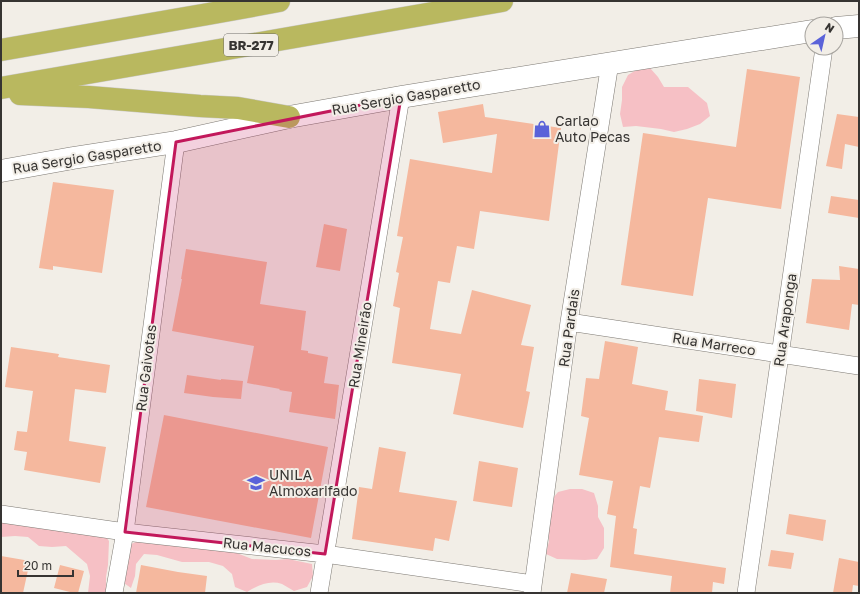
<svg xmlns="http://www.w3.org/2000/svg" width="860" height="594" font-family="'Golos Text',sans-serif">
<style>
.green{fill:#f6c0c5}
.building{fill:#f5b89e}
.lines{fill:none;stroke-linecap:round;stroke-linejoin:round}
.minor-casing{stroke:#7d7973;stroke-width:18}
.tertiary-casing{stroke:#7d7973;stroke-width:23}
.motorway-casing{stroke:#cbcaca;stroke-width:23}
.minor{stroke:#fff;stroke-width:17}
.tertiary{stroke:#fff;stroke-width:22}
.motorway{stroke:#b9b85f;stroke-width:22}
.marked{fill:#c2185b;fill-opacity:0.2;stroke:#c2185b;stroke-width:3;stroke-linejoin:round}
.labels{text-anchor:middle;stroke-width:4;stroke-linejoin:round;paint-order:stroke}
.shield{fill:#f2eee7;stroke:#6e6c68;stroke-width:1}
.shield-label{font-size:13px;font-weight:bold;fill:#363432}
.street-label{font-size:14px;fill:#363432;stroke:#f2eee7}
.poi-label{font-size:14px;fill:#363432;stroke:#f2eee7;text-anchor:start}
</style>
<rect width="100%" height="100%" fill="#f2eee7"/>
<path class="green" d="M650,68l8,9 6,10h24l19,16 3,13 -10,8 -13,5 -13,3 -13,-3 -25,-3 -13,1 -3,-13 2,-14v-13l6,-12 10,-6z
M570,489h12l12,4 4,13v11l6,11v20l-7,11 -12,1 -28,-1 -11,-5 3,-13 -1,-13 2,-26 8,-10z
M1,517l101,14 7,10 -1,24 -2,12v16h-18l2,-17 -3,-12 -21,-18 -14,1 -13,-1 -11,-9 -13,-1 -14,1z
M143,539l86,11 23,9 24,1 12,-1 24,5 1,12 -6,11 -13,4c-4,-2 -8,-5 -12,-7 -12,-4 -24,1 -35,8l-12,-5 -3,-13 -9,-8 -14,-4h-27l-25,-7 -13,-1 -8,10 -1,12 -4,12 -10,-7 10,-37z"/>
<path class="building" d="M747,69l53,8 -19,132 -73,-11 -15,98 -72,-11 22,-152 93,14z
M483,104l2,13 76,11 -12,93 -69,-10 -6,38 -17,-3 -7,37 -12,-2 -8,48 31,5 11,-44 59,15 -10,40 13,2 -8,44 4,1 -7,36 -70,-14 8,-40 -69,-11 8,-55 -7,-2 6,-33 -3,-1 7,-35 -6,-1 13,-77 82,14 5,-39 -54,9 -5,-31z
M837,114l22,3v30l-14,-3 -3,25 -16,-3z
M53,182l61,8 -12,83 -49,-7v4l-14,-2z
M831,196l28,4v18l-31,-5z
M324,224l23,5 -7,42 -24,-4z
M186,249l81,13 -7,42 46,7 -5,39 7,1v2l20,4 -4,26 15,2 -4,34 -46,-7 3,-20 -13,-2 1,-1 -33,-6 7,-37 -82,-15 10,-52h-1z
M839,266l20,3v36l-7,-1 -3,26 -43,-7 6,-44 28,1z
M605,341l33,6 -6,37 36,7 -3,19 38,6 -4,26 -40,-5 -9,51 -10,-2 -7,42 4,1 -3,25 92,14 -2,16 -11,-2 -1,11h-42l2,-17 -62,-9 6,-51 -9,-2 6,-33 -34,-6 10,-57 -8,-2 5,-38 13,1z
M11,347l48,7 -1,3 52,8 -4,28 -31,-4 -6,52 37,6 -6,36 -76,-13 3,-18 -13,-2 3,-19 10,1 6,-41 -28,-4z
M187,375l34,5v-1l22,2 -2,18 -28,-2 -29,-4z
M699,379l37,5 -4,34 -36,-7z
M164,415l164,32 -17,91 -165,-31z
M379,447l27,5 -7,40 58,9 -8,40 -14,-3 -2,13 -81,-12 7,-52 13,2z
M479,461l39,7 -6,39 -39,-6z
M789,514l37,6 -3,21 -37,-7z
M771,550l23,3 -3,16 -23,-3z
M1,556l29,5 -7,32h-22z
M839,558l20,4v24l-6,-1 -1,8h-19z
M60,565l24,6 -6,22h-4l-20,-5z
M141,565l37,7 29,4 -2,17h-69z
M571,573l36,6 -3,14h-37z"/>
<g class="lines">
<g class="minor-casing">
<path id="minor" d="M569,322l290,44
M1,514l124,18 200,22 208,30
M114,593l11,-61 51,-390
M319,593l82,-496
M532,593l37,-271 41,-259
M746,593l78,-545"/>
</g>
<g class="tertiary-casing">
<path id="tertiary" d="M836,28l23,-2
M1,171l72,-13 103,-16 113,-25 112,-20 411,-66"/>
</g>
<g class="motorway-casing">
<path id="motorway" d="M1,50l207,-36 71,-13
M1,88l501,-87
M20,94l69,3 111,9 38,2 51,9"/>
</g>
<use href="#minor" class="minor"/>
<use href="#tertiary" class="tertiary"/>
<use href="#motorway" class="motorway"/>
</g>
<path class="marked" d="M401,97l-76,457 -200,-22 51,-390z"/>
<defs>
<g id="shop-bare" transform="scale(1.38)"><path d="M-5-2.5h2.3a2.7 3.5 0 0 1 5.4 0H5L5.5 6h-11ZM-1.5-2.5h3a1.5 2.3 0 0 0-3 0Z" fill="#5a62d9" stroke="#f2eee7" stroke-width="2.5" paint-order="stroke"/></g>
<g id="university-bare" transform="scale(1.38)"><path d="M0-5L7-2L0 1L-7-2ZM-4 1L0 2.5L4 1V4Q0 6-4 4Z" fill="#5a62d9" stroke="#f2eee7" stroke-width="2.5" paint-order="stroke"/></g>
</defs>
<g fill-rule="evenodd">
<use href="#shop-bare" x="542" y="129"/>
<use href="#university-bare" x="256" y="483"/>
</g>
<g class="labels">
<rect class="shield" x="224" y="34" width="54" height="22" rx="3"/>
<g class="shield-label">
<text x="251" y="50">BR-277</text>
</g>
<g class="street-label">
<text transform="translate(406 97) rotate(-10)" y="5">Rua Sergio Gasparetto</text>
<text transform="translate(87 157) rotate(-9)" y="5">Rua Sergio Gasparetto</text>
<text transform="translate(785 320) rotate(-82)" y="5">Rua Araponga</text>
<text transform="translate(569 328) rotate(-82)" y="5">Rua Pardais</text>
<text transform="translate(714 344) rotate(9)" y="5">Rua Marreco</text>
<text transform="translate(360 345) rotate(-81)" y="5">Rua Mineirão</text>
<text transform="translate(146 368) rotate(-83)" y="5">Rua Gaivotas</text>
<text transform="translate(267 547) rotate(6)" y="5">Rua Macucos</text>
</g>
<g class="poi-label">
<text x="555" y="126">Carlao<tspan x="555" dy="16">Auto Pecas</tspan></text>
<text x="269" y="480">UNILA<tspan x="269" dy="16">Almoxarifado</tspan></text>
</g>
</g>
<rect width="860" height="594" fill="none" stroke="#363432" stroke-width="4"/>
<g transform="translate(824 36) rotate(34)"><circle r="19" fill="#f2eee7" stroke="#a7a49f"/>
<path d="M0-3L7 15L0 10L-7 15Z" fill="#5a62d9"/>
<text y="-6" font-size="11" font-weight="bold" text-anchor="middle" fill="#363432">N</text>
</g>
<path d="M18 570v6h55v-6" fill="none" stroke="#363432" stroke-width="2"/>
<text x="24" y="570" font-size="12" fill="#363432" stroke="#f2eee7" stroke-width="3" paint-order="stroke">20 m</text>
</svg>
